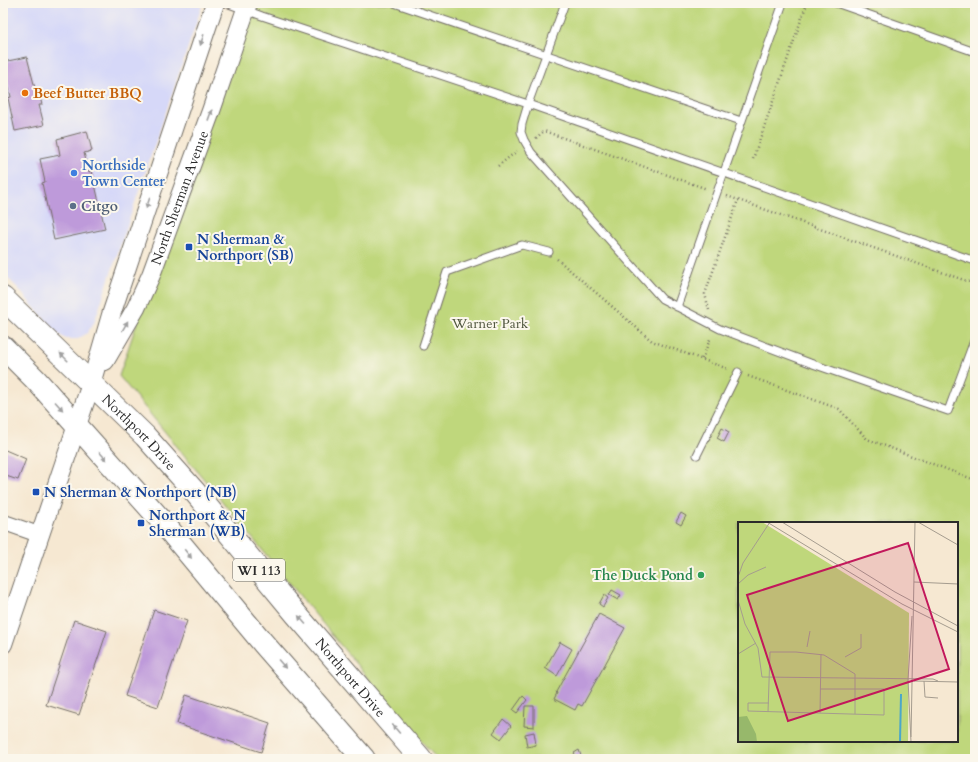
<svg xmlns="http://www.w3.org/2000/svg" width="978" height="762" font-family="Cardo,serif">
<style>
.built{fill:#d6d8f8}
.green{fill:#bfd77b;stroke:#758153;fill-rule:evenodd}
.building{fill:#be9ada}
.lines{fill:none;stroke-linecap:round;stroke-linejoin:round}
.service-casing{stroke:#726d65;stroke-width:9}
.minor-casing{stroke:#726d65;stroke-width:17}
.tertiary-casing{stroke:#726d65;stroke-width:20}
.primary-casing{stroke:#726d65;stroke-width:24}
.path{stroke:#726d65;stroke-width:2.5;stroke-dasharray:1 3;stroke-linecap:butt}
.service{stroke:#fff;stroke-width:7}
.minor{stroke:#fff;stroke-width:15}
.tertiary{stroke:#fff;stroke-width:18}
.primary{stroke:#fff;stroke-width:22}
.oneway{fill:#a0a0a0}
.food-dot{fill:#e8710a;stroke:#fbf7ec;stroke-width:1.5}
.shop-dot{fill:#3f7fe0;stroke:#fbf7ec;stroke-width:1.5}
.service-dot{fill:#5c6f8a;stroke:#fbf7ec;stroke-width:1.5}
.transit-dot{fill:#1a4fb4;stroke:#fbf7ec;stroke-width:1.5}
.leisure-dot{fill:#2e9e5b;stroke:#fbf7ec;stroke-width:1.5}
.labels{text-anchor:middle;stroke-width:4;stroke-linejoin:round;paint-order:stroke}
.shield{fill:#fbf7ec;stroke:#696865;stroke-width:1}
.shield-label{font-size:13px;font-weight:bold;fill:#2b2b2b}
.food-label{font-size:14px;font-weight:bold;fill:#c56008;stroke:#fbf7ec;text-anchor:start}
.shop-label{font-size:14px;font-weight:bold;fill:#366cbe;stroke:#fbf7ec;text-anchor:start}
.street-label{font-size:14px;fill:#2b2b2b;stroke:#fbf7ec}
.service-label{font-size:14px;font-weight:bold;fill:#4e5e75;stroke:#fbf7ec;text-anchor:start}
.transit-label{font-size:14px;font-weight:bold;fill:#164399;stroke:#fbf7ec;text-anchor:start}
.park-label{font-size:14px;fill:#50563f;stroke:#fbf7ec}
.leisure-label{font-size:14px;font-weight:bold;fill:#27864d;stroke:#fbf7ec;text-anchor:end}
.inset-river{fill:none;stroke:#4ba7c9;stroke-width:2}
.inset-road{fill:none;stroke:#a59c8f;stroke-width:1}
.view{fill:#c2185b;fill-opacity:0.15;stroke:#c2185b;stroke-width:2}
.inset-edge{fill:none;stroke:#2b2b2b;stroke-width:2}
</style>
<rect width="100%" height="100%" fill="#fbf7ec"/>
<filter id="ink" filterUnits="userSpaceOnUse"><feTurbulence type="fractalNoise" baseFrequency=".025" numOctaves="2"/><feDisplacementMap in="SourceGraphic" scale="8" xChannelSelector="R" yChannelSelector="G"/><feConvolveMatrix kernelMatrix="1 2 1 2 8 2 1 2 1" color-interpolation-filters="sRGB"/></filter>
<filter id="wash" filterUnits="userSpaceOnUse"><feTurbulence type="fractalNoise" baseFrequency=".012" numOctaves="4" result="noise"/><feDisplacementMap in="SourceGraphic" scale="16" xChannelSelector="R" yChannelSelector="G"/><feGaussianBlur stdDeviation="0.9" result="paint"/><feColorMatrix in="noise" values="0 0 0 0 0 0 0 0 0 0 0 0 0 0 0 0 0 1.4 0 .05"/><feComposite in="paint" operator="in"/></filter>
<g filter="url(#wash)">
<rect width="100%" height="100%" fill="#f6e8d2"/>
<path class="built" d="M3,3h200l-109,320 -7,10 -9,6h-12l-8,-5 -27,-30 -14,-17 -14,-13z"/>
<path class="green" d="M245,3h730v756h-538l-48,-55 -270,-328zM739,523h218v218h-218z"/>
<g id="blocks">
<path class="building" d="M27,57l8,31h3l4,17h-3l5,20 -29,6 -7,-33 3,-1 -8,-35z
M87,131l5,20 -8,2 5,19 3,-1 13,58 -51,11 -12,-57 3,-1 -5,-23 20,-4 -3,-16z
M722,428l7,4 -5,10 -7,-4z
M3,449l23,10 -8,21 -15,-5z
M681,513l5,3 -5,9 -5,-3z
M612,590l9,5 -3,5 -9,-5z
M604,595l4,3 -5,9 -4,-3z
M154,610l33,11 -29,86 -33,-11z
M599,614l26,14 -43,78 -4,-2 -3,6 -21,-11 3,-6 -1,-1z
M74,620l33,11 -28,84 -33,-10z
M560,642l12,7 -15,27 -12,-8z
M186,695l84,28 -9,29 -84,-28z
M523,696l4,4 -10,13 -4,-3z
M525,706h9v21l-10,-1z
M503,719l8,7 -10,13 -8,-6z
M534,732l2,13 -9,2 -2,-13z
M579,750l3,9h-13l7,-3 -2,-3z"/>
</g>
</g>
<g filter="url(#ink)">
<use href="#blocks" fill-opacity="0" stroke="#726d65" stroke-width="1"/>
<g class="lines">
<g class="service-casing">
<path id="service" d="M226,3l36,13 266,88 447,157
M394,3l347,118
M565,3l-37,101 -6,20 -1,8 3,8 7,12 131,147 58,30 90,34 138,48 27,-73
M836,3l139,49
M677,307l106,-304
M423,346l24,-74 75,-27 27,7
M697,455l41,-83"/>
</g>
<g class="minor-casing">
<path id="minor" d="M3,522l37,13"/>
</g>
<g class="tertiary-casing">
<g id="tertiary">
<path id="s1" d="M105,361l31,-53 15,-33 60,-164 37,-108"/>
<path d="M3,644l88,-260 20,-69 104,-312"/>
</g>
</g>
<g class="primary-casing">
<g id="primary">
<path id="s2" d="M3,298l142,138 49,55 102,123 125,145"/>
<path d="M3,347l33,33 124,139 103,124 101,116"/>
</g>
</g>
<path class="path" d="M536,138l8,-7 163,58
M753,159l54,-156
M498,166l19,-15
M727,196l248,88
M557,259l95,82 76,28
M709,310l-4,-16 33,-94
M702,359l9,-22
M748,376l91,33 28,30 108,41"/>
<use href="#service" class="service"/>
<use href="#minor" class="minor"/>
<use href="#tertiary" class="tertiary"/>
<use href="#primary" class="primary"/>
</g>
<defs><path id="oneway-solid" d="M-6-.8H1V-3.2L6.5 0L1 3.2V.8H-6Z"/></defs>
<g class="oneway">
<use href="#oneway-solid" transform="translate(202 40) rotate(108)"/>
<use href="#oneway-solid" transform="translate(210 115) rotate(-70)"/>
<use href="#oneway-solid" transform="translate(148 203) rotate(109)"/>
<use href="#oneway-solid" transform="translate(125 326) rotate(-60)"/>
<use href="#oneway-solid" transform="translate(64 357) rotate(-135)"/>
<use href="#oneway-solid" transform="translate(59 406) rotate(48)"/>
<use href="#oneway-solid" transform="translate(103 456) rotate(48)"/>
<use href="#oneway-solid" transform="translate(188 554) rotate(51)"/>
<use href="#oneway-solid" transform="translate(302 620) rotate(-131)"/>
<use href="#oneway-solid" transform="translate(282 664) rotate(49)"/>
<use href="#oneway-solid" transform="translate(396 729) rotate(-130)"/>
</g>
</g>
<circle class="food-dot" cx="25" cy="93" r="4"/>
<circle class="shop-dot" cx="74" cy="173" r="4"/>
<circle class="service-dot" cx="73" cy="206" r="4"/>
<g class="transit-dot">
<rect x="185" y="243" width="8" height="8" rx="2"/>
<rect x="32" y="488" width="8" height="8" rx="2"/>
<rect x="137" y="519" width="8" height="8" rx="2"/>
</g>
<circle class="leisure-dot" cx="701" cy="575" r="4"/>
<g class="labels">
<rect class="shield" x="233" y="559" width="52" height="22" rx="3"/>
<g class="shield-label">
<text x="259" y="575">WI 113</text>
</g>
<g class="food-label">
<text x="33" y="98">Beef Butter BBQ</text>
</g>
<g class="shop-label">
<text x="82" y="170">Northside<tspan x="82" dy="16">Town Center</tspan></text>
</g>
<g class="street-label">
<text dy="5" stroke="none"><textPath href="#s1" startOffset="180">North Sherman Avenue</textPath></text>
<text dy="5" stroke="none"><textPath href="#s2" startOffset="191">Northport Drive</textPath></text>
<text dy="5" stroke="none"><textPath href="#s2" startOffset="515">Northport Drive</textPath></text>
</g>
<g class="service-label">
<text x="81" y="211">Citgo</text>
</g>
<g class="transit-label">
<text x="197" y="244">N Sherman &amp;<tspan x="197" dy="16">Northport (SB)</tspan></text>
<text x="44" y="497">N Sherman &amp; Northport (NB)</text>
<text x="149" y="520">Northport &amp; N<tspan x="149" dy="16">Sherman (WB)</tspan></text>
</g>
<g class="park-label">
<text x="490" y="328">Warner Park</text>
</g>
<g class="leisure-label">
<text x="693" y="580">The Duck Pond</text>
</g>
</g>
<g transform="translate(738 522)">
<rect width="220" height="220" fill="#f6e8d2"/>
<path d="M0,0h24l147,91 -1,129h-170z" fill="#bfd77b"/>
<path d="M9,194l9,18 1,8h-19v-25z" fill="#97b86b"/>
<path class="inset-river" d="M162,220l1,-48"/>
<path class="inset-road" d="M29,0l135,82 56,28M44,0l113,70 63,34M180,0l40,23M0,55l5,-14 27,-41M176,60l44,2M0,62l10,-9 18,-8M0,78l7,24 13,24 4,29 171,2 5,2M69,125l3,-16M0,132l18,-11M107,135l16,-9v-14M176,159l44,1M186,159l1,16 13,1M31,181h-21v8l136,4v-26h-64M30,190l2,-60h26l28,3 31,19v40M82,191l1,-59M173,215l4,-215M173,220l-3,-62 4,-64M220,220v-28"/>
<path class="view" d="M170,21l41,126 -161,52 -41,-126z"/>
<rect width="220" height="220" class="inset-edge"/>
</g>
<rect width="978" height="762" fill="none" stroke="#fbf7ec" stroke-width="16"/>
</svg>
